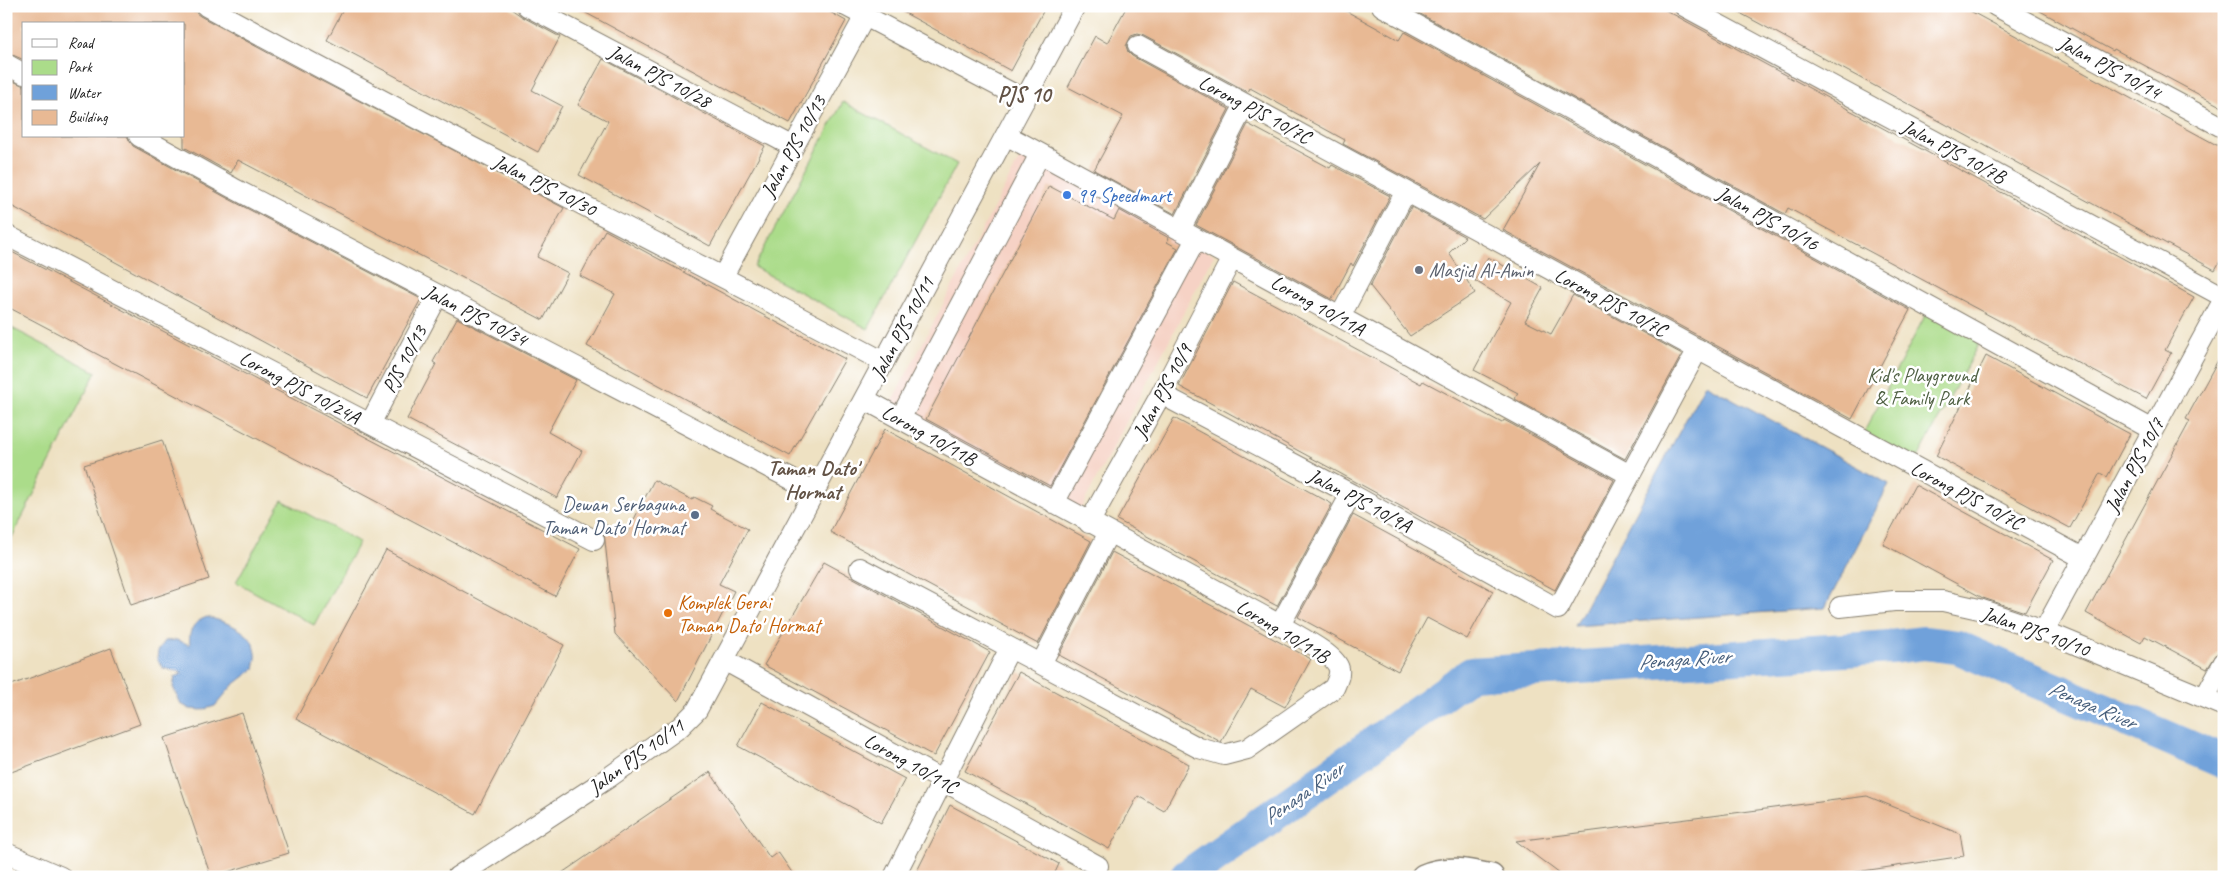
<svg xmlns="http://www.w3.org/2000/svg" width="2230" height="883" font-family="Caveat,sans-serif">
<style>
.built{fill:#f6d2c5}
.green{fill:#abdc8a;stroke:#647c53}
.water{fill:#6fa1da;stroke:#465e7b}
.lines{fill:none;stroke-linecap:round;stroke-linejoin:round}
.river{stroke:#6fa1da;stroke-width:34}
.building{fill:#e8b994}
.minor-casing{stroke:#857e6f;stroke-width:22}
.tertiary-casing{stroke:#857e6f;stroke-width:28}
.minor{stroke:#fff;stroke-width:20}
.tertiary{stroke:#fff;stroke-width:25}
.shop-dot{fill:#3f7fe0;stroke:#fff;stroke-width:2}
.worship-dot{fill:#6b7280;stroke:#fff;stroke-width:2}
.service-dot{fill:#5c6f8a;stroke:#fff;stroke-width:2}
.food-dot{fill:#e8710a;stroke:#fff;stroke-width:2}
.labels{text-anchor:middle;stroke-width:5;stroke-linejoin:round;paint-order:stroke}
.street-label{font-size:20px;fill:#1c1c1c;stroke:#fff}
.shop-label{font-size:20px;fill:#366cbe;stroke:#fff;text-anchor:start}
.worship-label{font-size:20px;fill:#5b616d;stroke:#fff;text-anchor:start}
.park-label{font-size:20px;fill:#4e5f42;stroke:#fff}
.service-label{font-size:20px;fill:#4e5e75;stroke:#fff;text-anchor:end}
.food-label{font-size:20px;fill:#c56008;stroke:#fff;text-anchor:start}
.neighbourhood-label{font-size:21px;font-weight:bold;fill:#635346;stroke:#fff}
.water-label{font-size:21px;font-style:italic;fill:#465e7b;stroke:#fff}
.quarter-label{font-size:22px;font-weight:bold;fill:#635346;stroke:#fff}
</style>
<rect width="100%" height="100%" fill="#fff"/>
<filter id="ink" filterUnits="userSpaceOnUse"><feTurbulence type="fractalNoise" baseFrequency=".02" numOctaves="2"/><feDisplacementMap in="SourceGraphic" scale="10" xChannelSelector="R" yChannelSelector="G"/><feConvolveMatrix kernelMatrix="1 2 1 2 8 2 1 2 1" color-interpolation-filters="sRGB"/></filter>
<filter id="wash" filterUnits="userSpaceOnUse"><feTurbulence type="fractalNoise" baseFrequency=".0096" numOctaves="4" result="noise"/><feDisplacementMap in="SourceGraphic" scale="20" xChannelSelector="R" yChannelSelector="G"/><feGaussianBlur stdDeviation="1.12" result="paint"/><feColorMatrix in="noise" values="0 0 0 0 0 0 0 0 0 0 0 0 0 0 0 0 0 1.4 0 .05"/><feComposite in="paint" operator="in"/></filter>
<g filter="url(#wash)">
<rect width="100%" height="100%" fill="#eee1c2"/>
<path class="built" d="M1022,154l192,101 -135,257 -192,-101z"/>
<path class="green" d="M843,102l114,62 -89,165 -114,-62z
M1927,312l53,29 -63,119 -53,-28z
M6,325l90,47 -90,177z
M282,500l77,42 -45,83 -78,-43z"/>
<path class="water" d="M1705,384l184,100 -64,124 -250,18z
M207,617c19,5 46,13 49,36 1,4 -1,11 -2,16l-22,17 -17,20 -13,4 -12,-1 -9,-5 -8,-17 2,-10 8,-4 -20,-5 -6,-9 1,-8 7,-10 12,-1 13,5c-2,-14 3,-23 17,-28z"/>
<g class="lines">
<path class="river" d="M1186,877l285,-203 420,-27 33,-4 33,4 267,115"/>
</g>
<g id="blocks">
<path class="building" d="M6,6h181l13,10 85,46 279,146 -27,49 31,16 -25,47 -305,-160 -7,13 -47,-26v-123h-160v36l-18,-8z
M345,6h162l14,10 39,21 -28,53 30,16 -24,46 -211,-112z
M573,6h246l27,15 -56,102z
M892,6h154l-35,65z
M1127,6h210l62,34 5,-8 506,278 -58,109 -349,-189 37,-66 -57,55 -140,-75 2,-4 -95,-52 -2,4 -104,-56 -7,-2 -6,2 -5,10 2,6 4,4 97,53 -54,105 -81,-44 29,-54 -55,-29 27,-51 12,7z
M1417,6h241l536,291 -29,53 6,3 -25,46 -358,-191 -3,6 -370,-203z
M1727,6h234l263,143v105l-9,16z
M2031,6h193v102l-110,-59 -1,2z
M603,59l162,87 -55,100 -131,-71 29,-54 -30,-16z
M6,78l18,8v50h103l6,10 94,52 194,101 -54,99 -361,-195z
M1248,124l82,44 2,-3 58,31 -37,70 -2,-3 -19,36 -136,-74z
M1049,186l65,34 5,-10 50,28 -2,4 11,6 -128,238 -124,-67z
M1411,207l54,30 -16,16 26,40 -65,43 -40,-50z
M605,230l240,129 -55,97 -203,-110 28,-52 -35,-18z
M6,249l574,300 -25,47 -549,-290z
M1488,257l55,31 -18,33 26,13 22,-39 109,59 -57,105 -110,-60 3,-6 -44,-23 37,-68 -36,-21z
M1233,282l188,102 2,-3 79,42 2,-3 110,60 -59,110 -376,-204z
M457,318l119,62 -28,52 34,19 -25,47 -150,-79 29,-55 -3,-2z
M2224,349v294l-17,26 -62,-33 -4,7 -55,-30 104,-192 -4,-2z
M1986,356l144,78 -23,43 -7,-4 -30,55 -134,-72z
M1174,418l158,86 -55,102 -160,-86z
M885,429l206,112 -53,103 -208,-112z
M162,440l47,139 -78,26 -47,-140z
M654,480l38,20 2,-3 18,9 -2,3 38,20 -29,55 15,7 -56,110 -63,-67 -12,-111 23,12z
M1915,485l138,75 -28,52 -42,-14 -100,-54z
M1353,515l140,76 -26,48 -40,-21 -29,53 -100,-54z
M386,550l178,95 -89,169 -179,-95z
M1112,552l199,107 -26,48 -34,-18 -30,53 -162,-87z
M824,562l166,90 -56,104 -170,-91z
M111,648l29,76 -134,50v-87z
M1019,672l170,92 -25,47 -26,-15 -29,53 -144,-78z
M762,702l143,77 -24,44 -143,-77z
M242,713l47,140 -78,24 -47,-139z
M710,772l60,86 8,-6 17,25h-239z
M1867,796l93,38 4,22 -142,21h-258l-48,-36z
M950,805l109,59 -6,13h-139z"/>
</g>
</g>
<g filter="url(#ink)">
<use href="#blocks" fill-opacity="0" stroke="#857e6f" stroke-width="1"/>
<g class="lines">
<g class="minor-casing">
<path id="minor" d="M206,6c224,123 453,236 678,356
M527,6l265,140
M846,6l179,94
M1382,6l771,424
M1684,6l540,291
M1996,6l228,122
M1138,46l945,512
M6,64l18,10
M1006,135l624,340
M139,136l94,52 581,303
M1180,230l65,-126
M6,235l588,305
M723,276l142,-260
M1340,317l66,-126
M1161,394l190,100 207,115 140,-260
M900,419l140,-265
M370,424l68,-129
M1054,503l142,-264
M1089,523l72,-129 71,-136
M860,568l339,180 25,7 23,-6 87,-61c3,-7 6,-12 5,-19 -3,-15 -46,-35 -59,-44l-416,-226
M1840,607l54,-6h49l36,8 65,22 180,75
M1280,625l71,-131
M2044,631l180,-332
M724,660l374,206
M1041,664l67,-130
M2205,697l19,-35
M6,853l55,24
M457,877l151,-99 72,-51 17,-17 378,-704
M894,877l116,-229"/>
</g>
<g class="tertiary-casing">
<path id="tertiary" d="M1424,877c22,-10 44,-5 67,0"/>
</g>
<use href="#minor" class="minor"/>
<use href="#tertiary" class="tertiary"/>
</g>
</g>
<circle class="shop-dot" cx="1067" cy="195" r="5"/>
<circle class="worship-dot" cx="1419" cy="270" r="5"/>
<circle class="service-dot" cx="695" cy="515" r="5"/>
<circle class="food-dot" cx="668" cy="613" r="5"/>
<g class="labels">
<g class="street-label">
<text transform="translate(2110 67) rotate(28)" y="7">Jalan PJS 10/14</text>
<text transform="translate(660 76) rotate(28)" y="7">Jalan PJS 10/28</text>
<text transform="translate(1255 109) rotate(28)" y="7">Lorong PJS 10/7C</text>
<text transform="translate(793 146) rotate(-61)" y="7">Jalan PJS 10/13</text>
<text transform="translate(1954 151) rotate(28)" y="7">Jalan PJS 10/7B</text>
<text transform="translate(545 185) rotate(27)" y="7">Jalan PJS 10/30</text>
<text transform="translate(1768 218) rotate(29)" y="7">Jalan PJS 10/16</text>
<text transform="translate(1611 302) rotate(28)" y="7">Lorong PJS 10/7C</text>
<text transform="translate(1318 305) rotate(29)" y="7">Lorong 10/11A</text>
<text transform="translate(476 315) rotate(27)" y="7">Jalan PJS 10/34</text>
<text transform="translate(902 328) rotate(-62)" y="7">Jalan PJS 10/11</text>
<text transform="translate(404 359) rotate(-62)" y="7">PJS 10/13</text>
<text transform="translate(300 387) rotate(28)" y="7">Lorong PJS 10/24A</text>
<text transform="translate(1162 391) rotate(-62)" y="7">Jalan PJS 10/9</text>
<text transform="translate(929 435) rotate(29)" y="7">Lorong 10/11B</text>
<text transform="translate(2134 465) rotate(-62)" y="7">Jalan PJS 10/7</text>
<text transform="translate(1967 495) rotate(28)" y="7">Lorong PJS 10/7C</text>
<text transform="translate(1360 500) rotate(28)" y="7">Jalan PJS 10/9A</text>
<text transform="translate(1283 631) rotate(31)" y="7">Lorong 10/11B</text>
<text transform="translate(2036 631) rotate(20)" y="7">Jalan PJS 10/10</text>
<text transform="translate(636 756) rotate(-36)" y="7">Jalan PJS 10/11</text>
<text transform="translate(911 763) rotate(29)" y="7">Lorong 10/11C</text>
</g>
<g class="shop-label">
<text x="1077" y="202">99 Speedmart</text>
</g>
<g class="worship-label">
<text x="1429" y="277">Masjid Al-Amin</text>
</g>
<g class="park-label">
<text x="1922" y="382">Kid's Playground<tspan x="1922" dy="23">&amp; Family Park</tspan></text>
</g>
<g class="service-label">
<text x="685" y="511">Dewan Serbaguna<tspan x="685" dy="23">Taman Dato' Hormat</tspan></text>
</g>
<g class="food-label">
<text x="678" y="609">Komplek Gerai<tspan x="678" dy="23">Taman Dato' Hormat</tspan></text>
</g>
<g class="neighbourhood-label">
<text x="813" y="475">Taman Dato'<tspan x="813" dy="24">Hormat</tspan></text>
</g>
<g class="water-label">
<text transform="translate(1684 659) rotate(-4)" y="7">Penaga River</text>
<text transform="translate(2092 705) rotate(23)" y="7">Penaga River</text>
<text transform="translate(1303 793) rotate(-35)" y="7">Penaga River</text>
</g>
<g class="quarter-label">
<text x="1024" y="102">PJS 10</text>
</g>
</g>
<rect width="2230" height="883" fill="none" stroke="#fff" stroke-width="25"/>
<rect x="22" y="22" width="162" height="115" fill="#ffffff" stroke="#a4a4a4"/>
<rect x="32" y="39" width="25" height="8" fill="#ffffff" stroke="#a4a4a4"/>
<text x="68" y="48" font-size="15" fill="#1c1c1c">Road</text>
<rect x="32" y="60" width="25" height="15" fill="#abdc8a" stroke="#a4a4a4"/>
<text x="68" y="72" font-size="15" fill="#1c1c1c">Park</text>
<rect x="32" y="85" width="25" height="15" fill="#6fa1da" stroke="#a4a4a4"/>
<text x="68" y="98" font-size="15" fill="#1c1c1c">Water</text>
<rect x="32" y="110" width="25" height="15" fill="#e8b994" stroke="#a4a4a4"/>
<text x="68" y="122" font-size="15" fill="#1c1c1c">Building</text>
</svg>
